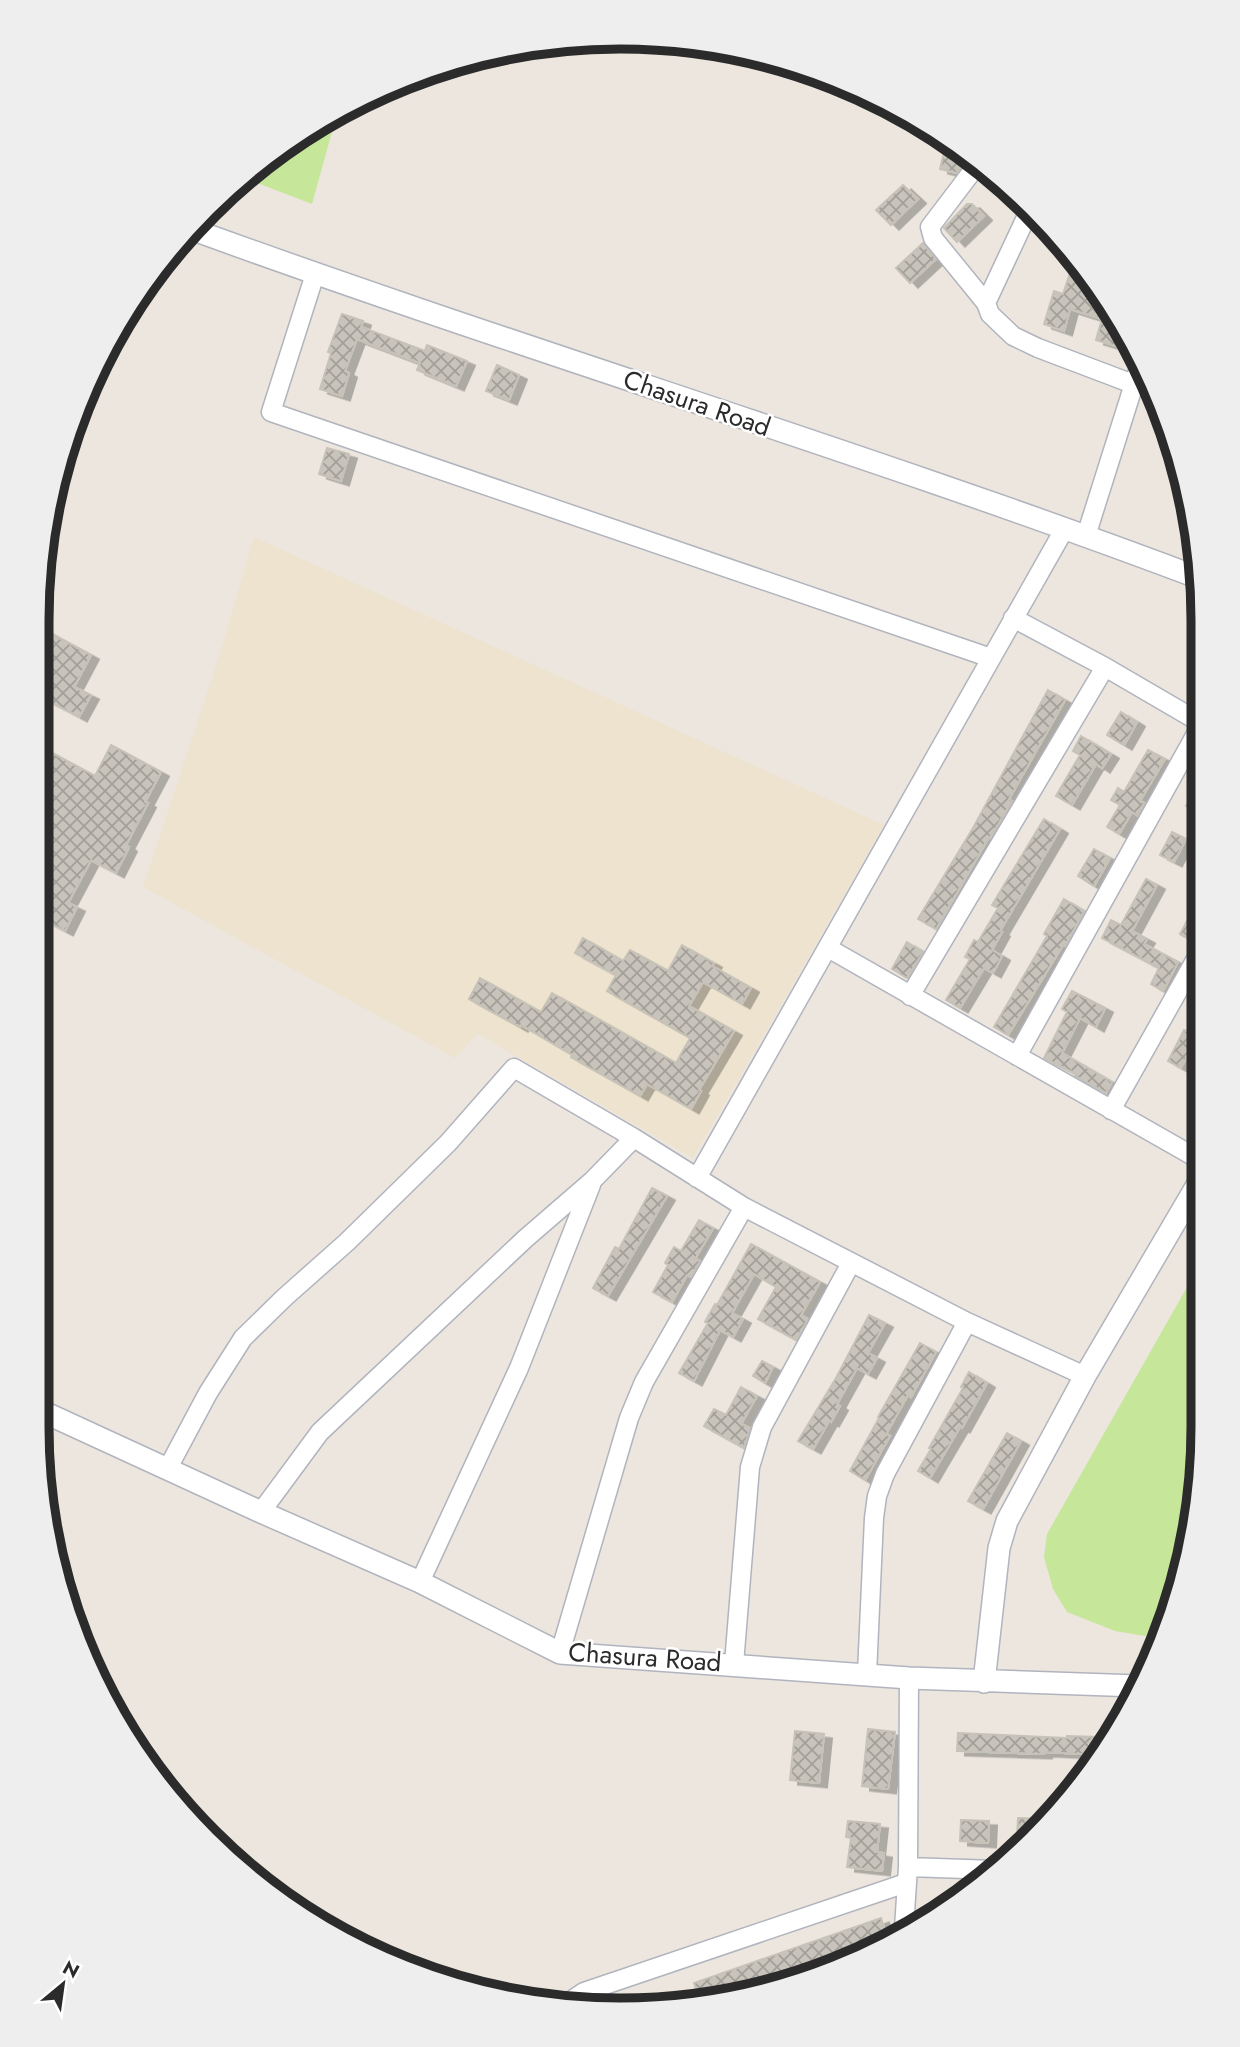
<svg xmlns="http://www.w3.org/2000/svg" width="1240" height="2047" font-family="Jost,sans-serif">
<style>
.education{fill:#ede3ce}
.pitch{fill:#c6e69a}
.building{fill:url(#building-cross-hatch);stroke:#c7c2b8;stroke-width:2;filter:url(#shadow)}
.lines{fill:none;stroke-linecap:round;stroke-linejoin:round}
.minor-casing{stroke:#b1b4be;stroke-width:21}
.tertiary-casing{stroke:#b1b4be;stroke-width:24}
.minor{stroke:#fff;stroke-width:18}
.tertiary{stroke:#fff;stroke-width:21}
.labels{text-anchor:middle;stroke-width:5;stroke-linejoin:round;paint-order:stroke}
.street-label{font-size:26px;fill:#2b2b2b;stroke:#fff}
.rim{fill:none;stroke:#2b2b2b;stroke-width:9}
</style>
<defs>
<pattern id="building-cross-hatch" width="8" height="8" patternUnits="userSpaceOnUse" patternTransform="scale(1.75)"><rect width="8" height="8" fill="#c8c4bc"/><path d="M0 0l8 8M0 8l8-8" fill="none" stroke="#a39f99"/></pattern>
<filter id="shadow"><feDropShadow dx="8" dy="4.5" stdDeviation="0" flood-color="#0004"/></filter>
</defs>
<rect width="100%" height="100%" fill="#ece6de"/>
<path class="education" d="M254,537l630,288 -191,333 -215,-124 -23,24 -312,-171 76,-230z"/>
<path class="pitch" d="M338,110l-26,94 -70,-27 86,-62z
M1199,1270l-1,233 -35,131 -12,3 -36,-6 -48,-19 -14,-23 -9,-32 3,-23 148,-261z"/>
<path class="building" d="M947,140l18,11 -4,16 -4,6 -17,-4z
M903,185l15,14 -27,26 -15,-15z
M967,204h5l12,12 -27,26 -13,-14z
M923,243l13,16 -26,24 -14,-15z
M1075,258l15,21 -4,10 14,5 23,31 -7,21 -20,-6 6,-21 -32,-10 -6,22 -20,-7 10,-33 9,3z
M342,314l21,7 -2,6 64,24 2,-6 40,16 -11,25 -39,-16 3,-7 -63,-24 -12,32 4,2 -7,23 -22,-7 11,-36 -3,-1z
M497,365l22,10 -10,25 -23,-9z
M327,448l22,6 -8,27 -22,-7z
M41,628l50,27 -17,32 17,8 -12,22 -38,-20z
M1048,690l17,10 -56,99 3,2 -22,37 -1,-1 -53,92 -18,-10 55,-91z
M1121,712l16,10 -13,23 -17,-10z
M1081,736l30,18 -9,14 -6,-4 -24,41 -16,-9 24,-41 -7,-4z
M111,745l50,27 -16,30 3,1 -22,42 3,2 -13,26 -25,-13 -23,43 9,4 -12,24 -25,-13 1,-171 54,29z
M1148,750l17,9 -25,42 4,2 -7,12 -5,-3 -13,22 -12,-7 13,-22 -9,-5 7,-12 6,4z
M1201,776v38l-15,-8z
M1044,819l16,10 -60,102 2,1 -10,18 10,6 -9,17 -9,-5 -24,40 -14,-8 24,-41 -5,-2 9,-17 4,2 20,-34 -6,-3z
M1172,832l14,7 -12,23 -14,-7z
M1094,849l16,9 -16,28 -16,-10z
M1146,879l11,6 -25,46 15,8 -3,5 34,18 -15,29 -12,-7 8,-16 -57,-30 9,-18 10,5z
M1201,895v29l-9,17 -12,-7z
M1064,899l20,12 -19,35 -2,-1 -55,90 -14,-8 53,-91 -3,-2z
M583,938l40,23 7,-11 38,21 14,-26 32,18 -2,3 39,22 -9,16 -39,-22 -14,24 45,25 -35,59 2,1 -10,18 -44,-25 -7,12 -69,-39 1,-2 -51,-30 -1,2 -51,-28 11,-21 61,34 11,-19 124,70 14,-25 -83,-47 9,-16 -41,-22z
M907,942l16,10 -16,26 -15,-9z
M1072,991l33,17 -9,19 -16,-9 -18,35 50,29 -6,11 -31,-17 1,-2 -32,-16 23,-46 -5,-3z
M1184,1030l13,7 -16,31 -13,-7z
M652,1188l15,8 -59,100 -15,-8 22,-41 4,2z
M699,1220l14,8 -18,31 5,2 -9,16 -4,-2 -15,27 -19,-10 15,-27 -3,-2 9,-16 7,4z
M751,1244l69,38 -19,33 7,4 -12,21 -38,-21 18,-32 -22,-13 -22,39 11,6 -10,18 -13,-7 -26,51 -15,-8 29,-50 -3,-1 10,-18 2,1z
M869,1315l16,8 -17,30 9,5 -9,16 -11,-6 -20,36 3,2 -9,16 -2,-1 -16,28 -15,-8 38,-63z
M920,1343l16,9 -25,45 -3,-2 -22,39 4,2 -25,44 -15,-9 29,-53 -1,-1 8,-14z
M762,1361l11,6 -8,16 -12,-7z
M969,1372l18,11 -25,45 -2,-1 -30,51 -12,-7 13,-22 -2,-1 34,-60 -2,-1z
M741,1387l16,9 -16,28 9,4 -6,20 -40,-22 10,-17 12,6z
M1007,1433l14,8 -38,68 -15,-8z
M868,1729l27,3 -7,57 -26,-3z
M795,1731l29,3 -5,49 -29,-3z
M958,1733l109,5v-2l33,1v16l-1,2 -54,-3 -1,2 -87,-3z
M1018,1818l27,1 -19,19h-9z
M961,1820l28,1 -1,22 -28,-2z
M848,1821l32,3 -3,28 7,1 -2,18 -35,-4 4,-29 -5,-1z
M881,1918l6,19 -13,7 -35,11 1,3 -94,31 -47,8 -5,-14z"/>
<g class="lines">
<g class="minor-casing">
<path id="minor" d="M978,160l-7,13 -41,54 3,11 53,65
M1030,209l-44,94 4,11 23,22 25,12 95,36
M315,274l-44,138 720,246
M1086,536l54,-171
M1013,618l92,49 96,56
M828,948l372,212
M910,996l195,-329
M1017,1056l184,-331
M1111,1110l90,-160
M697,1178l368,-650
M168,1468l40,-75 35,-55 42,-41 62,-55 101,-99 66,-75 120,70
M261,1512l59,-80 205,-193 67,-58 42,-43 110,69 223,115 118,54
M420,1582l99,-214 72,-183
M560,1653l69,-235 15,-36 100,-175
M734,1664l16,-197 12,-40 89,-164
M867,1674l7,-156 3,-22 8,-22 82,-152
M908,1867l87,3
M904,1928l4,-61 1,-189
M569,2002l15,-10 322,-109"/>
</g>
<g class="tertiary-casing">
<path id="tertiary" d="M191,229c335,122 677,224 1011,350
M37,1409l224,103 159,70 140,71 349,25 229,8
M984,1682l15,-134 8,-27 78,-145 115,-196"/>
</g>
<use href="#minor" class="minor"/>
<use href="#tertiary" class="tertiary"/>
</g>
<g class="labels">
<g class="street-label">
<text transform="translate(697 403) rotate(19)" y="9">Chasura Road</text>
<text transform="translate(645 1657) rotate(4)" y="9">Chasura Road</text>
</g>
</g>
<path d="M0 0H1240V2047H0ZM620 49H620A571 571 0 0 1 1191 620V1427A571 571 0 0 1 620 1998H620A571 571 0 0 1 49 1427V620A571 571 0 0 1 620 49Z" fill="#eee" fill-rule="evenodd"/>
<path class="rim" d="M620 49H620A571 571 0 0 1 1191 620V1427A571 571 0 0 1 620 1998H620A571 571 0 0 1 49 1427V620A571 571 0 0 1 620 49Z"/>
<g transform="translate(63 1984) rotate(29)" stroke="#ffffff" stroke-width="5" paint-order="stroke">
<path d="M0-5L12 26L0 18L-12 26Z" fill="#2b2b2b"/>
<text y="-10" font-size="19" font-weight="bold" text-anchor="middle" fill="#2b2b2b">N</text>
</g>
</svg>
